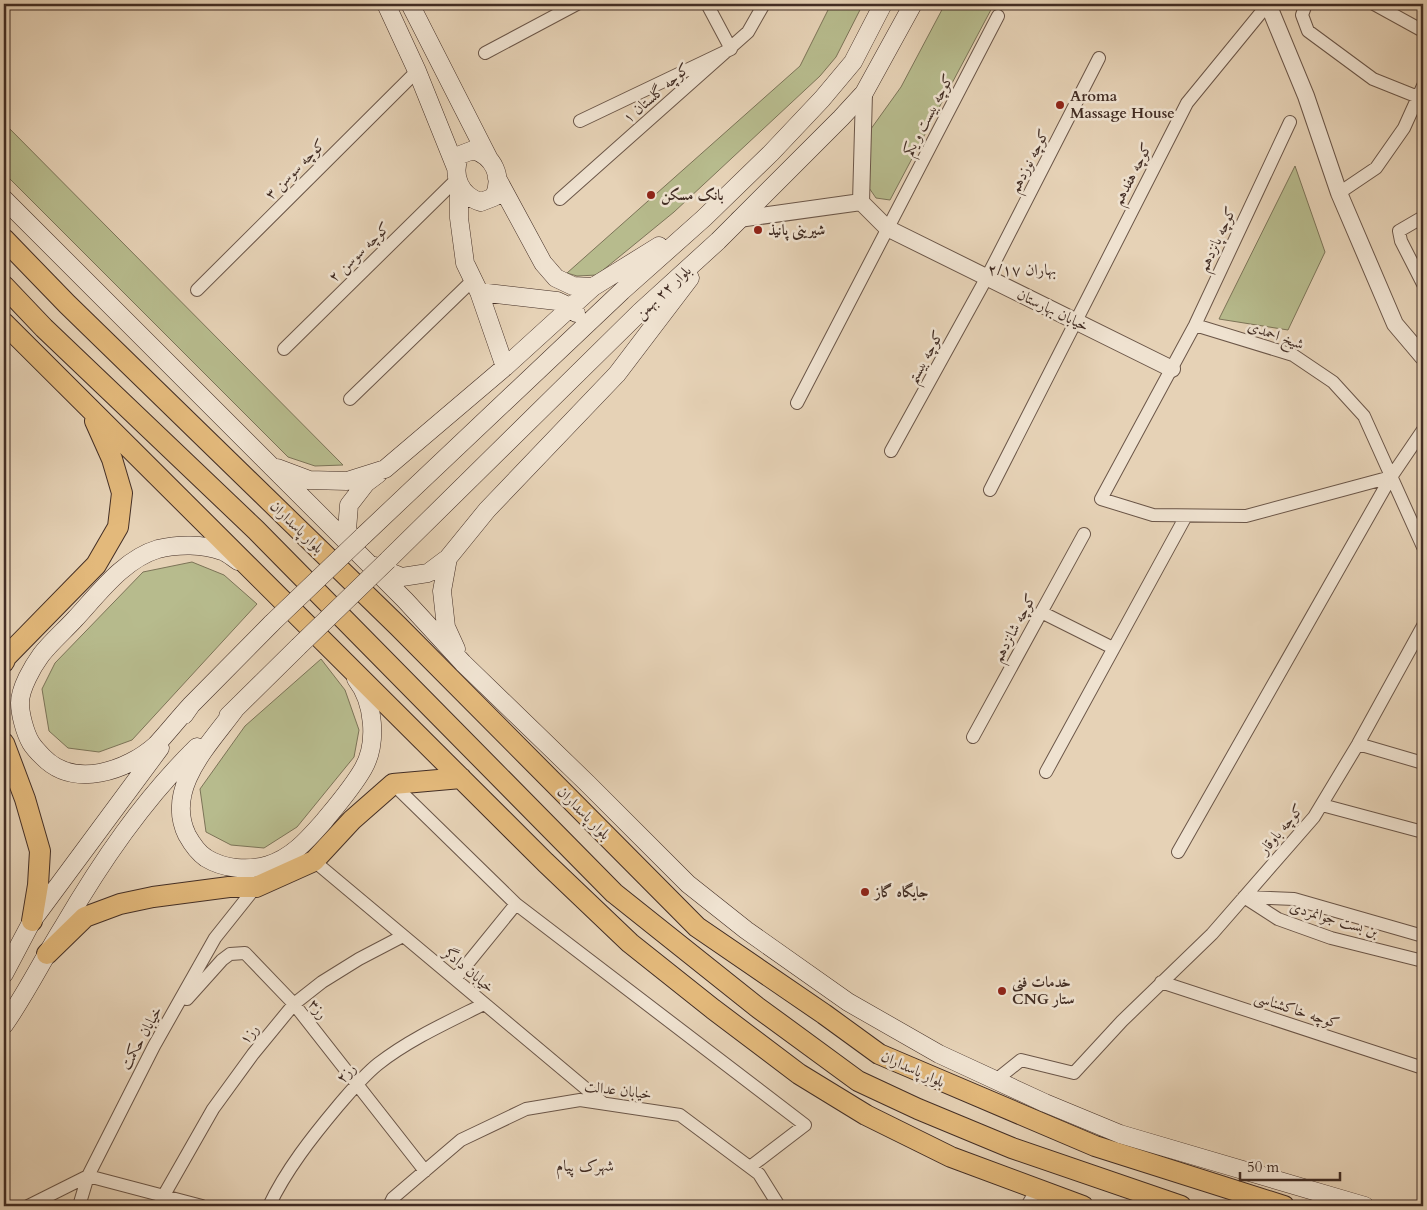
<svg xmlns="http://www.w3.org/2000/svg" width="1427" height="1210" font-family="Cardo,Amiri,serif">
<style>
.green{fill:#b7bb8d;stroke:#7c7458}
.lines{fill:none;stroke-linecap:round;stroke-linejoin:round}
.minor-casing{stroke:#6b5648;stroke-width:14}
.tertiary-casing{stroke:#6b5648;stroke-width:18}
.secondary-casing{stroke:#422d24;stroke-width:19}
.primary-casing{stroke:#422d24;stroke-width:22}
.minor{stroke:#efe2d0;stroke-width:12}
.tertiary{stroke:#efe2d0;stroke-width:16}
.secondary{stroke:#efe2d0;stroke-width:18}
.primary{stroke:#e3b97b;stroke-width:20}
.secondary-bridge-casing{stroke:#422d24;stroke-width:19;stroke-linecap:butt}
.secondary-bridge{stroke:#efe2d0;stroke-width:18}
.poi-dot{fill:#8f2418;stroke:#efe2d0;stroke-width:2}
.labels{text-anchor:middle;stroke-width:5;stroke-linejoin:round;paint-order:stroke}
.street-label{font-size:15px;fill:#422d24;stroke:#efe2d0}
.poi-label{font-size:15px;font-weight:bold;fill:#422d24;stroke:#efe2d0;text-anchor:start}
.neighbourhood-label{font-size:16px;fill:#422d24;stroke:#efe2d0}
</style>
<rect width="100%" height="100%" fill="#e6d2b6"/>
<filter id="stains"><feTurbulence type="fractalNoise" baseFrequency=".004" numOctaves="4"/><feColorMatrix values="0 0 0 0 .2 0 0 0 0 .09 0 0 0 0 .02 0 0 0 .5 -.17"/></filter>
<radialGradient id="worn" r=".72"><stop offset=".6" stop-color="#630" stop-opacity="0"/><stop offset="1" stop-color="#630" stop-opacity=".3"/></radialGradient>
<path class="green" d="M831,4h32l-27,53 -16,19 -146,136 -77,63 -20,1 -10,-3 233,-207z
M945,4h49l-104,196 -14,-2 -9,-13 1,-52 33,-46z
M4,123l339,342 -28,1 -27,-9 -284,-284z
M1295,166l30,86 -37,78 -69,-11z
M192,562l32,13 33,29 -125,136 -33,12 -31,-4 -19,-17 -7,-42 13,-26 88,-91z
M321,659l24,31 14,40 -5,27 -57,70 -33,21 -33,-3 -25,-13 -6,-43 45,-63z"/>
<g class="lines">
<g class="minor-casing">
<path id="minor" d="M1306,4l-4,11 6,16 65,48 50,20
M1374,4l49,27
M485,53l92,-49
M580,121l151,-72 -24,-45
M1339,193l37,-25 28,-40 19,-42
M560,199l188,-167 16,-28
M1423,217l-24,14 2,10 22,43
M197,290l220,-219
M1195,325l98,30 40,27 31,34 59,131
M284,349l173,-170
M350,399l123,-119
M797,403l201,-387
M891,451l96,-174 112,-219
M1391,477l32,-47
M990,490l197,-387 81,-99
M1041,612l72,36
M973,737l111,-203
M1358,744l65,19
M1046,772l140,-256
M393,784l123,120 289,221 -55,42
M1322,805l101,27
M1178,852l213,-375 -145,39 -93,-1 -52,-16 94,-174 95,-203
M314,861l289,242
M1244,897l34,22 53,19 92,23
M1244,897l50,2 129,37
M455,979l61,-75
M1161,982l262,86
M187,999l35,-39 8,-6 15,-1 49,51 131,167
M996,1080l25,-20 53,13 48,-52 90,-87 102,-117 44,-73 65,-118
M88,1176l114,30
M164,1195l49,-86 40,-55 41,-50 28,-22 37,-23 44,-23
M28,1206l60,-30
M79,1206l9,-30 66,-130 61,-108 43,-54
M269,1206c17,-36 43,-69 69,-100 13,-15 25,-30 40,-42 32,-25 70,-42 106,-60
M389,1206l4,-8 68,-58 65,-31 54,-9 100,15 79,59 20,32
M1027,1206l10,-17"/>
</g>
<g class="tertiary-casing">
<path id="tertiary" d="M1268,4l38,92 33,97 56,131 28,33
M861,202l26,26 285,141
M861,202l3,-109
M739,219l122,-17"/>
</g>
<g class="secondary-casing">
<path id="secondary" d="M386,4l31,67 39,97
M410,4l79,155
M473,150c21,6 30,27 21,47l-13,5c-21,-6 -30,-27 -21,-47z
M497,178l46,85 13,15 17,8 20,1
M459,184v34l6,45 14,29 26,75
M4,199l401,401 58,63 125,121 100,100 58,46 102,72 91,52 106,49 75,31 245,72
M479,292l78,9 13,6 6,6
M277,468l32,12 38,1 38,-12 120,-102 88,-80 66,-41
M363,536l259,-245 82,-73 67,-65 51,-54 31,-37 30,-58
M356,546l-9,-16 2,-25 17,-22 12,-9
M388,560l252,-248 78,-71 123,-123 23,-25 49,-89
M375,566l27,11 26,-4 20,-15
M456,649l-10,-22 -4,-36 6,-33 39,-48 130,-136 73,-96
M191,705c-12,13 -23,27 -35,40 -29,26 -82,44 -113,12 -4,-4 -9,-9 -12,-14 -6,-10 -11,-29 -11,-40 0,-15 13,-37 21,-48 10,-13 23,-24 34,-36 24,-26 49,-60 83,-70 20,-5 45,-5 64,2 6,2 11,7 16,10
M236,708c-26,36 -72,80 -49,127 5,9 10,17 19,23 18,11 42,13 62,7 24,-7 40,-26 56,-44 14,-17 28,-33 39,-52 15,-26 11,-67 -7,-90
M184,715l7,-10 81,-82
M228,716l70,-69
M4,974l28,-53 128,-173
M4,1025c22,-31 39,-66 59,-98 38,-65 80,-127 134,-180"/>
</g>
<g class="primary-casing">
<path id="primary" d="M4,239l63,65 331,322 299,301 127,87 55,40 216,92 189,60
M4,286l40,42 212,202 358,363 143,114 101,74 60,28 94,39 169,58
M4,323l541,539 85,81 83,66 86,65 67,41 85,42 132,49
M4,662l2,-5 90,-92 22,-38 4,-34 -10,-34 -17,-38
M4,743l21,56 15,52 -2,34 -6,36
M47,954l38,-37 35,-13 33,-7 76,-10h27l58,-26 38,-41 41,-36 68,-6"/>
</g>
<use href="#minor" class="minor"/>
<use href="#tertiary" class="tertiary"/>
<use href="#secondary" class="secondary"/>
<use href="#primary" class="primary"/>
<g class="secondary-bridge-casing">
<path id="secondary-bridge" d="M272,623l91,-87
M298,647l90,-87"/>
</g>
<use href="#secondary-bridge" class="secondary-bridge"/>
</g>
<g class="poi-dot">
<circle cx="1060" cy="105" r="5"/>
<circle cx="651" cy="195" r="5"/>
<circle cx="758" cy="230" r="5"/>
<circle cx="865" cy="892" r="5"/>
<circle cx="1002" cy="991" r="5"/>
</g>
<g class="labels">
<g class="street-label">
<text transform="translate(656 93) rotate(-41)" y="5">کوچه گلستان ۱</text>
<text transform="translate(928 115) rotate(-62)" y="5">کوچه بیست و یکم</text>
<text transform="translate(1029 161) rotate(-63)" y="5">کوچه نوزدهم</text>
<text transform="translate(295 169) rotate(-45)" y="5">کوچه سوسن ۳</text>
<text transform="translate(1132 174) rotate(-63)" y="5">کوچه هفدهم</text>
<text transform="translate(1217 239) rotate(-65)" y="5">کوچه پانزدهم</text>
<text transform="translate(359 252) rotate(-44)" y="5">کوچه سوسن ۲</text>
<text transform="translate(663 292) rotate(-43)" y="5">بلوار ۲۲ بهمن</text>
<text transform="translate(1053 310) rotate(26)" y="5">خیابان بهارستان</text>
<text transform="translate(1276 335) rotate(20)" y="5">شیخ احمدی</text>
<text transform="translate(925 357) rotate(-61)" y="5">کوچه بیستم</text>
<text transform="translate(297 527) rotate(44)" y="5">بلوار پاسداران</text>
<text transform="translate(1014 628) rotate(-62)" y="5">کوچه شانزدهم</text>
<text transform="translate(584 813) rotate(45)" y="5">بلوار پاسداران</text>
<text transform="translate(1281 829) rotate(-50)" y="5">کوچه باوقار</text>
<text transform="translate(1334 919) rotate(17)" y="5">بن بست جوانمردی</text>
<text transform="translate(469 970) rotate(40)" y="5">خیابان دادگر</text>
<text transform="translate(318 1009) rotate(52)" y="5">رز۳</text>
<text transform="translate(1297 1010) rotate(18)" y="5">کوچه خاکشناسی</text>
<text transform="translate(249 1034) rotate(-51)" y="5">رز۱</text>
<text transform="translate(141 1038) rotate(-61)" y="5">خیابان حکمت</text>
<text transform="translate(913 1069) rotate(24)" y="5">بلوار پاسداران</text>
<text transform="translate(346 1073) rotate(-47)" y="5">رز۲</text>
<text transform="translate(618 1090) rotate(7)" y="5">خیابان عدالت</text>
</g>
<g class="poi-label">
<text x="1070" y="101">Aroma<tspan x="1070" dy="17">Massage House</tspan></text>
<text x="661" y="200">بانک مسکن</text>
<text x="768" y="235">شیرینی پانیذ</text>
<text x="875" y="897">جایگاه گاز</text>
<text x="1012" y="987">خدمات فنی‌<tspan x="1012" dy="17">CNG ستار</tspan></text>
</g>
<g class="neighbourhood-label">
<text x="1022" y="275">۲/۱۷ بهاران</text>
<text x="585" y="1171">شهرک پیام</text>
</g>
</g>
<rect width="1427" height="1210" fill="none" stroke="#e6d2b6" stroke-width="20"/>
<rect x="5" y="5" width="1417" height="1200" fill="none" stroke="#422d24" stroke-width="2.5"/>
<rect x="10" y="10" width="1407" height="1190" fill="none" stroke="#422d24"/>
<path d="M1240 1172v8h100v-8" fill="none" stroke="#422d24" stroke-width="2.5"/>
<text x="1247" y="1172" font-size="15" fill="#422d24" stroke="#efe2d0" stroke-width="4" paint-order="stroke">50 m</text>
<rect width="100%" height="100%" filter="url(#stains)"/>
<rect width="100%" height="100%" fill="url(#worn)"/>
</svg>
